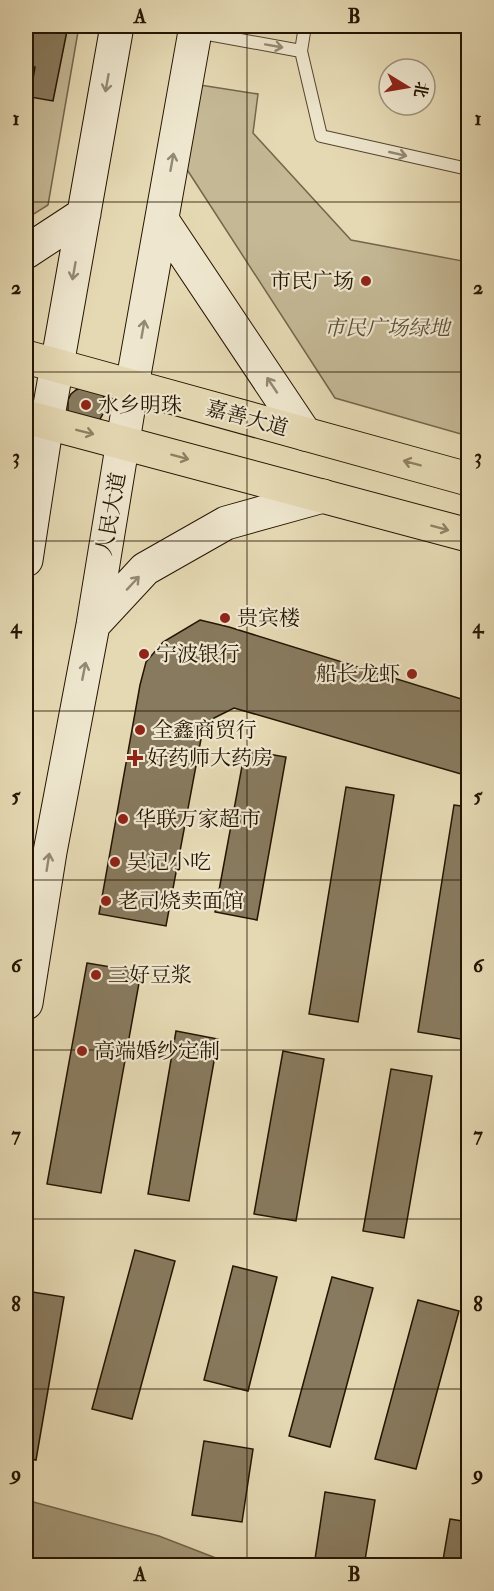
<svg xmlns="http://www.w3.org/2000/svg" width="494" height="1591" font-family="'IM FELL Double Pica','Noto Serif SC',serif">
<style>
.green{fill:#c4b895;stroke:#74664b;stroke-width:1.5}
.water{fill:#a39676;stroke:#706247;stroke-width:1.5}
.building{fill:#887a5e;stroke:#241401;stroke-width:1.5}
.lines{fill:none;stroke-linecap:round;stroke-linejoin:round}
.service-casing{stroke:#54452e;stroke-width:14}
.secondary-casing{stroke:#241401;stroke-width:35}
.primary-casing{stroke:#241401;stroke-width:35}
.service{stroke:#eee6ce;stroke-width:12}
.secondary{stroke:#eee6ce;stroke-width:33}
.primary{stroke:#e5d9b3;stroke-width:33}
.oneway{stroke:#938872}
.oneway2{stroke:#8e8063}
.grid{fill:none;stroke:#241401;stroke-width:1.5;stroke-opacity:0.55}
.poi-dot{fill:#8f2418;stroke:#eee6ce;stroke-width:2}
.labels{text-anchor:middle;stroke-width:4.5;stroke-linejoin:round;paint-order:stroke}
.poi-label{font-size:21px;fill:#241401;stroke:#eee6ce;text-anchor:start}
.park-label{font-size:21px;font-style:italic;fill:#5c4d35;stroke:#eee6ce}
.street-label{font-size:21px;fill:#241401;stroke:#eee6ce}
.neatline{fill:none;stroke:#241401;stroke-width:2}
.grid-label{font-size:20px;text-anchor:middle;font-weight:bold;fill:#241401}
</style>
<rect width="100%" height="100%" fill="#e5d9b3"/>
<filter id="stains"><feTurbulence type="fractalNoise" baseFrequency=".00333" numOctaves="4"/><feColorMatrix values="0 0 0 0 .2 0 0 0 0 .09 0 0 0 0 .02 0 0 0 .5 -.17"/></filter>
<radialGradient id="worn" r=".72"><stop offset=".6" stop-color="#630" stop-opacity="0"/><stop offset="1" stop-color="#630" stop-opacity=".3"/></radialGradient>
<path class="green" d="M26,26h53l-31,179 -22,14z
M200,85l58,9 -5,39 98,107 117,22v174l-133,-38 -149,-230z"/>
<path class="water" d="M26,1500l133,36 75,29h-208z"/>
<path class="building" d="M26,26h42l-15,75 -23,-4 5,-30 -9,-2z
M82,387l18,5 4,5 1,13 -6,11 -31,-9v-12l3,-6 5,-4z
M200,620l29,7 239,74v75l-234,-68 -30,15 -38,203 -67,-12 41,-229 6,-23 17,-20z
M245,750l41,7 -29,163 -42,-8z
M346,787l48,8 -36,227 -49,-8z
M454,805l14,2v217l-2,16 -48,-8z
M87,963l54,9 -40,221 -54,-9z
M176,1031l42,8 -29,162 -41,-7z
M283,1051l41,8 -28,162 -42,-7z
M391,1069l41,7 -28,162 -41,-7z
M135,1250l40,11 -43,158 -40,-10z
M233,1266l44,11 -29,114 -44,-11z
M332,1277l41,11 -43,159 -41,-11z
M26,1291l38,6 -28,163 -10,-2z
M418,1300l41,11 -43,158 -41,-10z
M204,1441l49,8 -11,73 -50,-7z
M325,1492l50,8 -11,66h-50z
M450,1519l18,3v44h-26z"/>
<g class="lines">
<g class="service-casing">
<path id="service" d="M197,32l104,19 20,85 147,33
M301,51l4,-25"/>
</g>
<g class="secondary-casing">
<path id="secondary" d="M162,220l143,214
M26,252l58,-38
M26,560l21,-138 70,-396
M93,625l52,-56 81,-46 97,-27
M26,1003l24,-151 43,-227 39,-239 64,-360"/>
</g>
<g class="primary-casing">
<path id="primary" d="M26,357l442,122
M26,417l442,118"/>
</g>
<use href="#service" class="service"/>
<use href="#secondary" class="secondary"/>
<use href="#primary" class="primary"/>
</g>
<defs><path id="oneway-shaft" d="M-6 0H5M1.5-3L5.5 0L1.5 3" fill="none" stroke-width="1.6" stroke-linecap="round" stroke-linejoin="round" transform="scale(1.5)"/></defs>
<g class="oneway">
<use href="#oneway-shaft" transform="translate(274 46) rotate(10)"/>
<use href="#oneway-shaft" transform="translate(107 83) rotate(100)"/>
<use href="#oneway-shaft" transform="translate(398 154) rotate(13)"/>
<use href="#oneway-shaft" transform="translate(172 162) rotate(-80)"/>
<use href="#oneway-shaft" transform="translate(74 271) rotate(100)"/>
<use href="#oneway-shaft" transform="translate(143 329) rotate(-80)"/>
<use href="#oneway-shaft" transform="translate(272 385) rotate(-124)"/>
<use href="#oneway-shaft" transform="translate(133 583) rotate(-47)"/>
<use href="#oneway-shaft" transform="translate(84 671) rotate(-79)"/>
<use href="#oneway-shaft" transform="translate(48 862) rotate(-81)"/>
</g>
<g class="oneway2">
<use href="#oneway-shaft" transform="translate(85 432) rotate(14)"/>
<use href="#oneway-shaft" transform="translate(180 457) rotate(15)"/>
<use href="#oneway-shaft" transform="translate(412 463) rotate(-165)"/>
<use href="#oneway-shaft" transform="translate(440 528) rotate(15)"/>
</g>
<path class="grid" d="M247,26v1540M26,202h442M26,372h442M26,541h442M26,711h442M26,880h442M26,1050h442M26,1219h442M26,1389h442"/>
<g class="poi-dot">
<circle cx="366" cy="281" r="6"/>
<circle cx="86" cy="405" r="6"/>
<circle cx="225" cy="618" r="6"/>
<circle cx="144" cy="654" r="6"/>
<circle cx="412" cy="674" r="6"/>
<circle cx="140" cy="730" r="6"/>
<path d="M132 749h6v6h6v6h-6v6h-6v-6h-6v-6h6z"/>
<circle cx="123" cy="819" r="6"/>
<circle cx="115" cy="862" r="6"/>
<circle cx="106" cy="901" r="6"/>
<circle cx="96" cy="975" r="6"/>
<circle cx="82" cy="1051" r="6"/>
</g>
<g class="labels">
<g class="poi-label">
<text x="354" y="288" text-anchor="end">市民广场</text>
<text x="98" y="412">水乡明珠</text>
<text x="237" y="625">贵宾楼</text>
<text x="156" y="661">宁波银行</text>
<text x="400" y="681" text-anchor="end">船长龙虾</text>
<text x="152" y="737">全鑫商贸行</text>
<text x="147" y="765">好药师大药房</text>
<text x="135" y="826">华联万家超市</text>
<text x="127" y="869">吴记小吃</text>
<text x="118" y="908">老司烧卖面馆</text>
<text x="108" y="982">三好豆浆</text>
<text x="94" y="1058">高端婚纱定制</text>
</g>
<g class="park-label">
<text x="387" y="335">市民广场绿地</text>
</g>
<g class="street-label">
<text transform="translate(247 418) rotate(15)" y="7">嘉善大道</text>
<text transform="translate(111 514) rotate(-80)" y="7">人民大道</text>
</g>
</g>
<rect width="494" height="1591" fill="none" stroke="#e5d9b3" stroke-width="66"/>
<g transform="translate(407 87) rotate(101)"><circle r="28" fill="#eee6ce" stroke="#9d927c" stroke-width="1.5"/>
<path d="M0-4.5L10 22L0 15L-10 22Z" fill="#8f2418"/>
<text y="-9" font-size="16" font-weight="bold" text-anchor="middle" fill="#241401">北</text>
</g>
<rect x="33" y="33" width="428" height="1525" class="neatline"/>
<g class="grid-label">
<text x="140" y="23">A</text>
<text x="354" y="23">B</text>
<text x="16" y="125">1</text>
<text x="478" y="125">1</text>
<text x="16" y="294">2</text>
<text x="478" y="294">2</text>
<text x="16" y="463">3</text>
<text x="478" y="463">3</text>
<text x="16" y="633">4</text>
<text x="478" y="633">4</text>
<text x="16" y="802">5</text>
<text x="478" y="802">5</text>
<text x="16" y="972">6</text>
<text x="478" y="972">6</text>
<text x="16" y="1141">7</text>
<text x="478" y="1141">7</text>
<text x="16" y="1311">8</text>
<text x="478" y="1311">8</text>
<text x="16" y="1480">9</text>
<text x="478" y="1480">9</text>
<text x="140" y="1581">A</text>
<text x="354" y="1581">B</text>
</g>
<rect width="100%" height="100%" filter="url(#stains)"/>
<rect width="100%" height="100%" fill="url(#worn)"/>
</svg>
